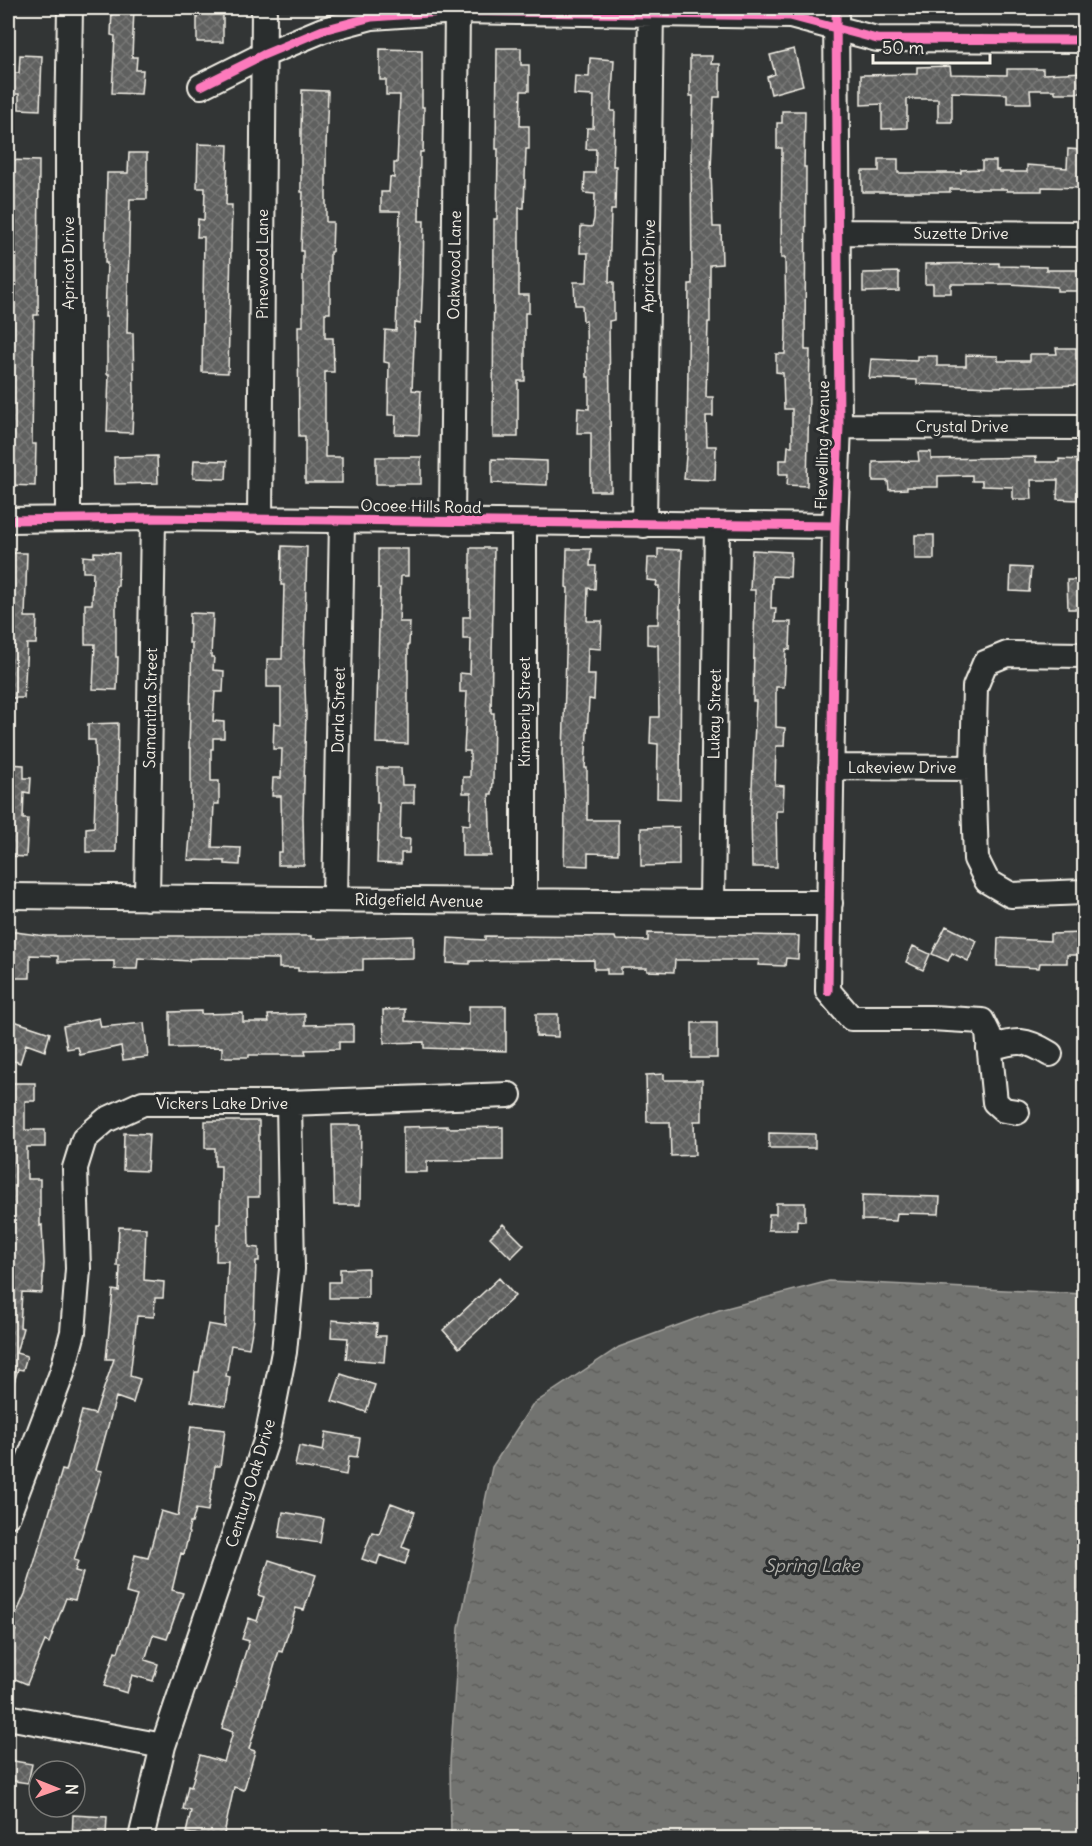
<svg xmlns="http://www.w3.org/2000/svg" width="1092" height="1846" font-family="Delius,sans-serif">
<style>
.water{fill:url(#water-ripples);stroke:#a6a5a0;stroke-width:1.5}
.building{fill:url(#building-cross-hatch);stroke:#f4f1e8;stroke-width:1.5}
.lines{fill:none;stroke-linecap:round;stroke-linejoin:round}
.minor-casing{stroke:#f4f1e8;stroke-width:28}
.minor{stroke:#2a2d2e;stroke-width:24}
.cycleway-casing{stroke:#2a2d2e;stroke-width:13}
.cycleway{stroke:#fd7abc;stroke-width:9}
.labels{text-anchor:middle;stroke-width:6;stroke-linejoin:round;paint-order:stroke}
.street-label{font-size:16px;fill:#f4f1e8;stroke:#2a2d2e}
.water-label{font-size:18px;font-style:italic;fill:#b3b2ac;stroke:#2a2d2e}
</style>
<defs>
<pattern id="water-ripples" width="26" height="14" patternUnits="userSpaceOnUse" patternTransform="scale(1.5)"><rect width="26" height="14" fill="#727370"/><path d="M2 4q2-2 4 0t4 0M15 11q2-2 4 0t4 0" fill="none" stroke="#5e5e5b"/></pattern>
<pattern id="building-cross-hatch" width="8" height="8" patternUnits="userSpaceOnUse" patternTransform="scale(1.5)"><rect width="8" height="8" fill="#5f605f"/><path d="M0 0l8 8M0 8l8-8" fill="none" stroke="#777776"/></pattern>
</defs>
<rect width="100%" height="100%" fill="#323535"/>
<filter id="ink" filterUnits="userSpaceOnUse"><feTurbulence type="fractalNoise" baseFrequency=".0167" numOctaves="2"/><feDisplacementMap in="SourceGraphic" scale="12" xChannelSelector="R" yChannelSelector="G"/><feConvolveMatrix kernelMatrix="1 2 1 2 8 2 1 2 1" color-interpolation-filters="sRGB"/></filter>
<g filter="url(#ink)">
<path class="water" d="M829,1281l255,13v544h-633l-1,-75 9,-135 33,-161 40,-62 87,-58 100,-37z"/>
<path class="building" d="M112,8h22l-2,49h5l-1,13h7l-2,24 -29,-1 3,-57 -4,-1z
M197,8h26v34h-26z
M497,48h24v17h8v26h-8l-1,35h9v23h-3l-2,59h-5v87h10v18h-4v68h-7v56h-25l1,-218h3l1,-70h-2z
M380,49l42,1v57h2l-1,45h-3l-1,69h5l-1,53 -2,49 -6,-1 -3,68 9,1 -2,44 -24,-1 1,-19h-8l1,-52 -5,-1 1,-32 11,1 4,-120h-19v-19h8l1,-15 4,1v-15h3l3,-68h-14v-15h-6z
M794,49l9,36 -32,9 -4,-17 8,-3 -5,-19z
M20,55l22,1 -2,54 -21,-1v-15h-8v-21h8z
M690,56h22l-1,8h9v33h-6l-3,72 2,58h8l1,37 -12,1v57h-2l-2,75h7v19h-7l1,30h9l-1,34 -31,-1 3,-34 2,-161h3l-1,-131 2,-57h-3z
M590,58l24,2 -3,51h4l-2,55h3l-1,44h-4l-2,72h5v38l-5,1 2,170h-20v-58h-14l1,-25 11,1v-32h-2l-1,-56h-3l-1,-16h-7l-1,-23h13l1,-29h-8l1,-27 11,1 2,-8 1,-25 -11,-1 1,-20h10l1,-24h-10l1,-21h6l1,-32 -20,-1 1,-19 14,1z
M950,66l1,8 56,1v-6h36v5l41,-2v21h-29v-3h-25l1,13h-24v-9l-55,-2v30h-14v-23h-31v29l-25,1v-25l-21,1v-30l56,-1v-7z
M302,90l26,1 -2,55v76h7l-1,30h-2v61h-5v25h8l1,34h-9v85h17v26h-37v-47h-6l-1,-110h5v-75h-2l2,-59h-2v-62z
M782,111h23l-1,56h2l-1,183h5l-3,136 -20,-1 1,-11h-9v-14h8l1,-14h4v-37h-8l-1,-36 -7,-1v-18h9l1,-20 -1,-76h-4l1,-110h-5v-25h5z
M198,144l30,1 -2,60h6l-4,168 -26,-1 2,-135h-7l1,-18 6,1 1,-32h-8z
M1068,149l16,1v38l-42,-1v4h-35v-2h-57v3h-88v-21h17v-12h19v14h63v-3l21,-1v-8h14v9h3v2h28v-7l40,3z
M129,153h18v46h-17l-3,134h6l1,57 -2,43 -25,-1 2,-58h-2v-57h-2l2,-54h-2l2,-90h21z
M8,160l31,1 -1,154h-4l-1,58 -1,71h4l-1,42 -27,-1v-97h2v-73h-2v-22h7v-44h-7z
M999,263v3l47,1v3h38v21h-27v-4l-47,-3h-59v9h-18v-9h-8v-20z
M899,272v19l-36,1v-19z
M1056,348h20v11h8v26l-92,2 -75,-3v-4l-48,-2 2,-19 46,2v-5h20v10h29v-11l32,1v5h32v-7h27z
M918,452h13v7l105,-2v5h23v-3l25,1v19h-6l-1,21 -20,-1 1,-19h-27l1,19h-19v-12l-31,-1v-5h-10v-6l-34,1v11h-31v2l-18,1 -1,-9h-15v-19l46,-1z
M157,456l1,27 -43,1 -1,-27z
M376,457h45v27h-45z
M492,459l55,2v24l-55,-2z
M194,460l33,1 -1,18 -33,-1z
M915,535h19v24h-19z
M282,546l25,1 -3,112 2,56 -3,102 1,48h-26v-13h4l-1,-56h-9l1,-18h8l1,-29h-9l1,-26 7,1v-37h-14v-28h15l2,-74h-3z
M470,548h24l-3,165h3l-1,69 -1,12h-3l2,62h-29v-32l8,1 1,-32h-8v-16h7v-26h-6l3,-59h-7v-19l10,1 1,-35h-8v-22h7z
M378,549h30v27h-7l-2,46h11l-1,23h-1v99l-32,-1 4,-155h-2z
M567,549h24l-1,17h6l-1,23 -7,-1 -1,33h15l-1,28 -13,-1 -1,27h8l-1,25 -5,-1 -4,69h2v52h31v34l-30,-1v13l-24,-1 1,-58 -2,-53 5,-166 -2,-1z
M658,549l24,1 -2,59h1l-1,190 -23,-1 1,-54 -8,-1 1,-26h8l-1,-72 -11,-1v-20h11l1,-38h-3l1,-5 -10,-1 1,-22h10z
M752,550l39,2 -1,25 -18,-1 -1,32h5l-1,14h16l-1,28 -4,-1 -2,38h-8v40l9,1 -1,18h-8l-1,39 9,1 -1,25h-7l1,56h-25l-1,-57 5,-109h-3l2,-111h-5z
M94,552l25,1 -1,33h-2v71h2l-1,33 -24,-1 2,-45h-10v-40h7l1,-32h-10v-16l11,1z
M8,553h19l-2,64h12l-1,27h-9l-3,54h-16z
M1011,567l20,1 -2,24 -19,-1z
M1067,580h17v29h-16z
M190,613l23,1 -2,43h3l-1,13 11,1 -1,21h-8l-2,29 11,1v16h-11v11h-2v32h8v23h-5l-2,43 29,1 -1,17 -15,-1v-3l-37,-1 3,-36v-76h-2l3,-105h-3z
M118,723l-2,129h-30v-24l8,-1 2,-61 -1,-26h-7v-16z
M8,764l16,1v13h7l-1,15 -6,-1 -1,27h5l-2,38 -18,-1z
M377,768h24l1,17h12v18h-13l-1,36h10l-1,14h-8v11l-24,-1 2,-60h-2z
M679,827v38l-38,1v-38z
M946,926l31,15 -9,20 -16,-8 -4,8 -16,-7z
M8,931l37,5h266v3l102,-3v22l-50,1v11l-65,1v-3h-19v-9l-77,-1 -13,1v2l-51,-3 -1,11h-23v-8l-56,1v-6l-28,-1v23h-18v-9h-4z
M648,933l151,3 -1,23 -12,-1 -1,8 -27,-1 1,-5h-84l-1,12 -27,-1v-3h-26v6h-14v-5h-13v-9l-124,1v3l-23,-1 1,-25 37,2v-4l130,1 1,3 32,1z
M1084,933v22h-17v8h-27l-1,5 -42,-2 1,-28 52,3v-7z
M913,946l17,8 -7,16 -17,-8z
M469,1006h37v45l-82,-3v-6l-40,1 -1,-33 22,-1v12l64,4z
M201,1011v3l42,-1v9h26l-1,-7 37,-1v11l48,-1v18h-14v7l-34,1 1,5h-57v2h-27v-10l-52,1v-36z
M536,1014h22v23l-22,-1z
M99,1018l2,9 43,-4 4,34 -25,3 -2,-14 -41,9 -2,-8 -11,2 -4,-23z
M8,1019l42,14 -5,18 -19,-7 -6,19 -12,-4z
M692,1023h25v35h-25z
M664,1074v6h38v41h-8l1,34 -24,1 -1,-34h-23l-1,-47z
M8,1083h27v18h-10v29h20v17h-18v32h13v47l2,-1 2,39 -2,29 -20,-1 -2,35 3,1 -7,25 11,3 -4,14 -5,-1 -7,23 -3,-1z
M205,1121h54v76h-11l1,50 10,1v13h-3l-2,59 -5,28 -18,-3 -5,31 4,1 -4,29 -35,-5 4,-29h4l9,-48 17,3 3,-66h-12l1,-37h3l1,-58h-6v-18h-10z
M332,1125h29l-1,80h-26z
M447,1126v2l56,-1v33l-76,1v11h-24v-45z
M124,1133l25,1 -2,37 -24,-1z
M769,1133l46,1v14h-46z
M862,1195l78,2 -1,17 -42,-1 -1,8 -34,-1z
M776,1203h29v18l-8,-1v10h-29l1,-16h7z
M503,1224l21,21 -13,13 -21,-21z
M119,1227l27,1 -2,52 20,2 -1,16h-8l-1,19 -17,-1 -7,60 10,3 -7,24 -17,-6 -20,73 6,1 -28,89 4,1 -3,10 8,2 -8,27 -9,-2 -17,45 -4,-2 -18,43 -19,-8v-25l8,-21 -6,-2 15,-34 37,-124 4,1 16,-60 13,3 19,-55h-8l7,-69 6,1 1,-25h-3z
M368,1268v30h-39v-16h11v-13z
M499,1278l16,18 -56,52 -16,-18z
M332,1320l45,4 -1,12h10l-2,26 -38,-3 2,-21 -17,-1z
M341,1374l34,11 -9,27 -34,-11z
M191,1426l34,4 -5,36h-5l-7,45 -12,-2 -4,14h-2l-2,9 1,1 -5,21 -3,-1 -9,37 11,3 -16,46 -14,-4 -8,25 13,4 -5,17 -21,-6 -5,18 -23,-7 11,-35 3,1 19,-56 -11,-3 9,-38 13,3 13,-47 17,5z
M326,1432l34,6 -3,19 -8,-1 -3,19 -51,-9 4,-20 24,5z
M391,1503l24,9 -13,35 8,3 -5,14 -25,-9 -3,9 -15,-5 10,-27 7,2z
M283,1512l41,7 -4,24 -41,-6z
M269,1560l47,15 -12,35 -8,-2 -14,44 -3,-1 -30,98 6,2 -11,39 -10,-3 -11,52 -37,-6 5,-22 -8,-2 5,-23 3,1 9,-32 24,7 9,-30 -11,-4 27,-87 -7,-2 7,-21 8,3 7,-24 -6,-2z
M8,1760l24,4 -4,19 -20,-3z
M73,1815l34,2 -1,19 -14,-1v4h-20z"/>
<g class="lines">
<g class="minor-casing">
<path id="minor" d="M836,8l3,418 -4,100 -7,465 23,27h80l51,3 6,12 7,69 9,8 13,2
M201,86l62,-31 60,-25 49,-13 85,-6 333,5 87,23 207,1
M837,232l247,2
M839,426l245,1
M68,519v-389l2,-122
M8,520l145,-2 682,8
M260,520l4,-512
M452,522l5,-514
M644,525l7,-517
M1084,655l-77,-1 -22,9 -10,24 -2,81 3,91 11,22 24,14 73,-3
M831,767l142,1
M8,896l704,7h118
M147,898l6,-380
M335,899l7,-378
M524,901v-378
M712,903l5,-378
M989,1048c29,-8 35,-10 61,6
M8,1515l54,-142 11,-41 5,-63 -3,-101 9,-29 22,-19 37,-17h146l220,-8
M8,1717l155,29
M141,1838l22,-92 104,-308 17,-86 8,-83 -3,-166"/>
</g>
<use href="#minor" class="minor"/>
<g class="cycleway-casing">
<path id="cycleway" d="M201,86l62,-31 60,-25 49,-13 85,-6 333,5 87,23 207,1
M8,520l145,-2 682,8
M828,991l7,-465 4,-100 -3,-418"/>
</g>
<use href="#cycleway" class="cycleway"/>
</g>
</g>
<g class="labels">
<g class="street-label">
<text x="961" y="239">Suzette Drive</text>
<text transform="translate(68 263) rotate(-90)" y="6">Apricot Drive</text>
<text transform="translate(262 264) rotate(-90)" y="6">Pinewood Lane</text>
<text transform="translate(454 265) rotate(-89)" y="6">Oakwood Lane</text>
<text transform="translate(648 266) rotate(-89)" y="6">Apricot Drive</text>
<text x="962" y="432">Crystal Drive</text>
<text transform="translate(822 445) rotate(-89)" y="6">Flewelling Avenue</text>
<text transform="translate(421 506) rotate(1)" y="6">Ocoee Hills Road</text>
<text transform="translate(150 708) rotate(-89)" y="6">Samantha Street</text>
<text transform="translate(338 710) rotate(-89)" y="6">Darla Street</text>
<text transform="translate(524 712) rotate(-90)" y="6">Kimberly Street</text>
<text transform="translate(714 714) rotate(-89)" y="6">Lukay Street</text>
<text x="902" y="773">Lakeview Drive</text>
<text transform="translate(419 900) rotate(1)" y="6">Ridgefield Avenue</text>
<text x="222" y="1109">Vickers Lake Drive</text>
<text transform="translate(250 1483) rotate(-73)" y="6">Century Oak Drive</text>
</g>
<g class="water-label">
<text x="812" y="1572">Spring Lake</text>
</g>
</g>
<rect width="1092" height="1846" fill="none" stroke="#2a2d2e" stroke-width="30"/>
<rect x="15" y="15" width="1062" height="1816" fill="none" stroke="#f4f1e8" stroke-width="2" filter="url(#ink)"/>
<g transform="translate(57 1789) rotate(91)"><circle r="28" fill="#2a2d2e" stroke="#7b7b78" stroke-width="1.5"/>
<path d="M0-4.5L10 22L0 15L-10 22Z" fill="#ff9aa2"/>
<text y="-9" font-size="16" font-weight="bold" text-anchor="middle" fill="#f4f1e8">N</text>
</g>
<path d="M873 54v9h117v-9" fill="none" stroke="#f4f1e8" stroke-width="3"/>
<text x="882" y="54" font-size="18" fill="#f4f1e8" stroke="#2a2d2e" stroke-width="4.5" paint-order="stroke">50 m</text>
</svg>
